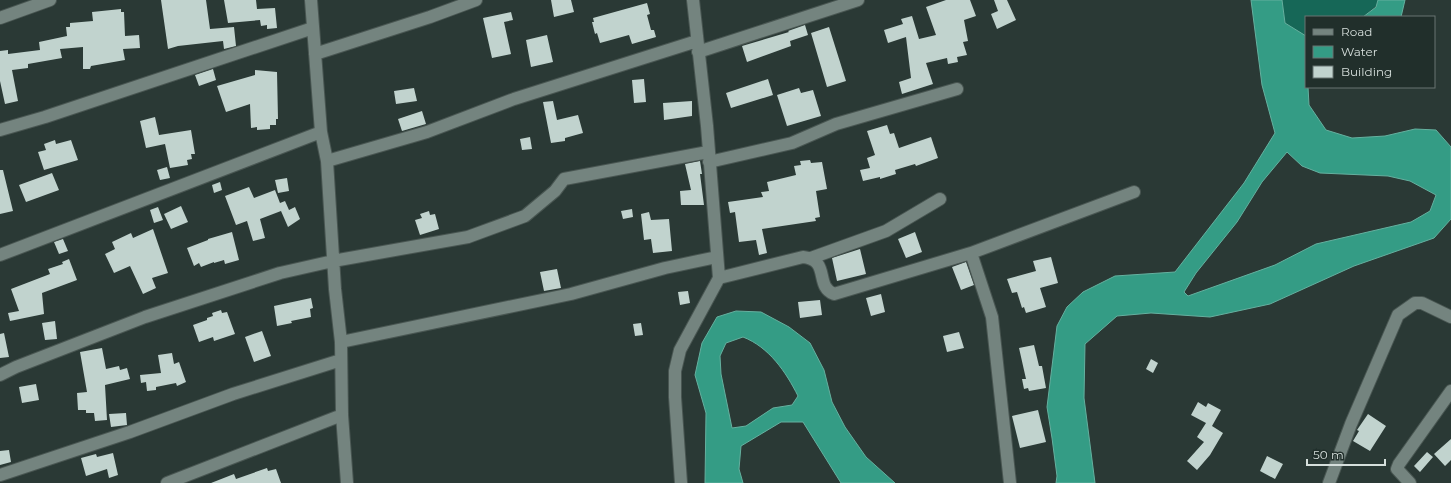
<svg xmlns="http://www.w3.org/2000/svg" width="1451" height="483" font-family="Montserrat,sans-serif">
<style>
.green{fill:#166757}
.water{fill:#349c85;stroke:#65b09f;fill-rule:evenodd}
.building{fill:#c1d3ce}
.lines{fill:none;stroke-linecap:round;stroke-linejoin:round}
.minor-casing{stroke:#495652;stroke-width:14}
.minor{stroke:#74847f;stroke-width:12}
</style>
<rect width="100%" height="100%" fill="#2a3935"/>
<path class="green" d="M1282,0h96l-2,6 -13,11h-57v19h-2l-19,-13z"/>
<path class="water" d="M1251,0h31l3,23 21,13v51h2l1,18 17,25 26,8 33,-2 30,-7 21,1 15,17v72l-17,19 -80,28 -84,38 -60,13 -59,-4 -34,3 -32,28 -1,54 11,85h-39l1,-7 -5,-38 -5,-31 10,-81 10,-19 16,-15 32,-16 60,-4 69,-89 31,-50 -13,-48zM1287,152l15,14 18,7 68,3 22,5 26,14 -6,16 -19,11 -95,22 -41,21 -87,31 -4,-4 12,-19 41,-51 25,-40z
M1378,0h27l-4,17h-38l13,-10z
M736,311l25,1 28,15 21,16 14,27 8,32 13,25 21,30 29,26h-54l-38,-61h-22l-40,24 -2,23 4,14h-38l1,-70 -11,-38 7,-32 15,-26zM743,337c26,10 43,35 55,59l-6,9 -19,3 -27,18 -14,2 -11,-54 -1,-18 6,-13z"/>
<path class="building" d="M161,0h45l4,29 24,-2 2,19 -12,3 -1,-8 -45,5 -10,3z
M224,0h32l1,9 18,-1 2,20 -10,1v-4l-6,1 -1,-6 -32,3z
M551,0h20l3,12 -20,5z
M946,0h24l6,16 -12,4 4,21 -5,1 4,13 -10,2 1,5 -10,2 -1,-6 -21,5 7,21 -31,10 -3,-12 12,-4 -5,-41 -18,6 -4,-13 19,-6 -2,-5 11,-3 7,23 17,-4 -10,-28z
M994,0h13l9,20 -19,9 -6,-15 7,-3z
M647,3l3,11 -3,1 4,15h3l2,7 -24,7 -3,-9 -29,8 -3,-10 -2,1 -3,-12h2l-1,-4z
M121,9v3h3l1,24 14,-1 1,13 -17,1 2,11 -34,6 -1,3h-7v-22l-23,2 2,9 -34,6v4l-16,2 6,31 -13,3 -5,-23v-30l8,-1v4l32,-4 -1,-8 28,-6 -1,-9h4v-4l23,-2 -1,-9z
M511,12l2,8 -9,2 7,32 -19,4 -9,-40z
M805,25l3,10 -18,6 1,5 -44,16 -5,-16 47,-14 -1,-1z
M829,27l17,54 -19,6 -16,-54z
M547,35l6,27 -22,5 -5,-27z
M213,69l3,11 -17,6 -4,-11z
M255,70l22,2 1,47h-2v6h-6v4l-13,1v-3l-6,1 -1,-24 -24,8 -9,-26 38,-11z
M644,79l2,23 -12,1 -2,-23z
M768,79l5,16 -42,13 -5,-15z
M414,88l3,13 -21,3 -2,-13z
M799,88l2,5 12,-3 8,26 -34,10 -10,-31z
M553,101l4,19 21,-5 5,18 -18,5v3l-14,2 -8,-41z
M692,101v15l-28,4 -1,-17z
M422,111l4,13 -24,7 -4,-12z
M155,117l4,18 32,-5 4,24h-4l1,5 -5,1 1,5 -18,3 -5,-24 -19,4 -6,-27z
M887,125l3,9 4,-1 5,15 32,-11 7,21 -22,8 -1,-2 -20,6 1,4 -16,5v-2l-17,4 -3,-11 10,-2 -3,-10 8,-3 -8,-24z
M530,137l2,12 -10,1 -2,-11z
M55,140l1,4 15,-4 7,20 -34,10 -6,-18 8,-2 -2,-6z
M810,160l1,3 11,-1 5,27 -11,2 4,26 -5,1 1,3 -54,8 5,24 -8,2 -3,-15 -17,2 -4,-30 -5,1 -2,-11 35,-5 -2,-5 8,-1 -2,-9 29,-7 -2,-9 7,-1 -1,-4z
M700,161l2,13h-2l4,31h-23l-1,-14 11,-1 -6,-26z
M167,167l3,11 -10,2 -3,-10z
M0,170h3l10,41 -13,3z
M52,173l7,17 -33,12 -7,-17z
M287,178l2,13 -11,2 -3,-13z
M220,182l2,8 -8,3 -2,-8z
M249,187l5,11 21,-8 5,13 5,-2 4,9 6,-3 5,12 -12,8 -7,-16 -21,8 5,19 -12,3 -6,-20 -11,4 -11,-29z
M181,206l7,16 -17,7 -7,-15z
M158,207l5,13 -9,3 -4,-13z
M632,209l1,8 -10,2 -2,-8z
M429,211l1,4 5,-1 4,15 -19,6 -5,-15 7,-2 -2,-4z
M649,212l2,8 18,-1 3,32 -19,2 -2,-14 -7,1 -3,-26z
M153,229l15,44 -16,5 4,10 -13,6 -13,-28 -16,7 -9,-19 10,-5 -3,-7 19,-9 2,5z
M232,232l7,28 -14,4 -1,-4 -10,3v-1l-13,5 -2,-4 -5,3 -7,-18 21,-8v-1z
M915,232l7,20 -16,6 -8,-19z
M63,239l5,12 -9,3 -5,-12z
M860,249l6,25 -29,7 -5,-23z
M1051,257l7,26 -18,5 6,19 -20,6 -2,-6 -2,1 -5,-16 -5,1 -5,-14 29,-8 -3,-10z
M69,259l8,21 -35,13 2,21 -34,7 -2,-8 11,-2 -8,-22 39,-15 -2,-5 15,-5 -1,-2z
M966,262l8,23 -13,5 -9,-23z
M557,269l4,19 -17,3 -4,-19z
M688,291l2,12 -10,2 -2,-13z
M881,294l4,18 -14,4 -5,-18z
M311,298l2,10 -3,1 1,8 -20,4 1,2 -15,3 -3,-20z
M820,300l2,15 -22,3 -2,-16z
M221,310l1,3 5,-1 8,22 -21,7 -1,-4 -14,5 -6,-17 14,-5v-2l6,-2 -1,-3z
M55,321l2,18 -12,1 -3,-17z
M641,323l2,12 -8,1 -2,-12z
M262,331l9,25 -17,6 -9,-25z
M959,332l5,16 -17,4 -4,-16z
M4,333l5,24 -9,1v-24z
M1034,345l5,21h3l4,22 -17,3 -1,-3 -4,1 -2,-10h4l-7,-31z
M102,348l4,21 13,-3 1,4 7,-2 3,11 -25,6 2,35 -12,1 -1,-8h-8v-3h-8l-1,-17 10,-1 -7,-40z
M172,353l2,11 5,-2 7,20 -9,4 -1,-3 -20,4v3l-9,1 -1,-9 -5,1 -1,-8 21,-2 -3,-18z
M1151,359l7,4 -5,10 -7,-4z
M36,384l3,16 -17,3 -3,-16z
M1198,402l8,5 2,-4 13,7 -9,16 11,7 -13,22 -13,15 -10,-9 17,-19 -7,-5 9,-14 -15,-8z
M1038,410l8,32 -26,6 -8,-32z
M126,413l1,12 -16,2 -2,-13z
M1368,414l18,12 -16,25 -17,-10 6,-10 -2,-1z
M1451,439v21l-6,6 -11,-12z
M9,450l2,12 -11,3v-14z
M1427,452l6,5 -13,15 -6,-6z
M113,453l5,22 -9,3 -2,-9 -21,7 -5,-18 15,-4 1,3z
M1267,456l16,8 -8,15 -15,-8z
M267,468l1,3 8,-2 5,14h-70l23,-9 2,5z"/>
<g class="lines">
<g class="minor-casing">
<path id="minor" d="M311,0l10,132 6,29 8,128 6,53 1,73 5,68
M0,18l50,-18
M698,52l160,-52
M315,54l115,-37 46,-17
M0,130l45,-13 268,-89
M327,161l100,-29 87,-33 183,-58
M709,162l83,-19 44,-19 121,-35
M971,253l163,-61
M0,255l321,-123
M811,258l75,-27 54,-32
M719,278l84,-21c28,3 11,29 31,37l137,-41 21,64 18,166
M341,342l230,-48 94,-26 52,-11
M0,375l16,-8 129,-50 135,-44 53,-12 135,-24 57,-21 30,-25 9,-12 144,-27
M0,475l130,-43 103,-38 108,-34
M167,483l175,-68
M681,483l-6,-86v-26l5,-21 39,-72 -12,-152 -14,-126
M1329,483l22,-59 47,-109 17,-12h7l29,14
M1410,483l-13,-14 2,-5 52,-73"/>
</g>
<use href="#minor" class="minor"/>
</g>
<rect x="1305" y="16" width="130" height="72" fill="#212f2b" stroke="#697572"/>
<rect x="1313" y="29" width="20" height="6" fill="#74847f" stroke="#697572"/>
<text x="1341" y="36" font-size="12" fill="#d6dfdc">Road</text>
<rect x="1313" y="46" width="20" height="12" fill="#349c85" stroke="#697572"/>
<text x="1341" y="56" font-size="12" fill="#d6dfdc">Water</text>
<rect x="1313" y="66" width="20" height="12" fill="#c1d3ce" stroke="#697572"/>
<text x="1341" y="76" font-size="12" fill="#d6dfdc">Building</text>
<path d="M1307 459v6h78v-6" fill="none" stroke="#d6dfdc" stroke-width="2"/>
<text x="1313" y="459" font-size="12" fill="#d6dfdc" stroke="#212f2b" stroke-width="3" paint-order="stroke">50 m</text>
</svg>
